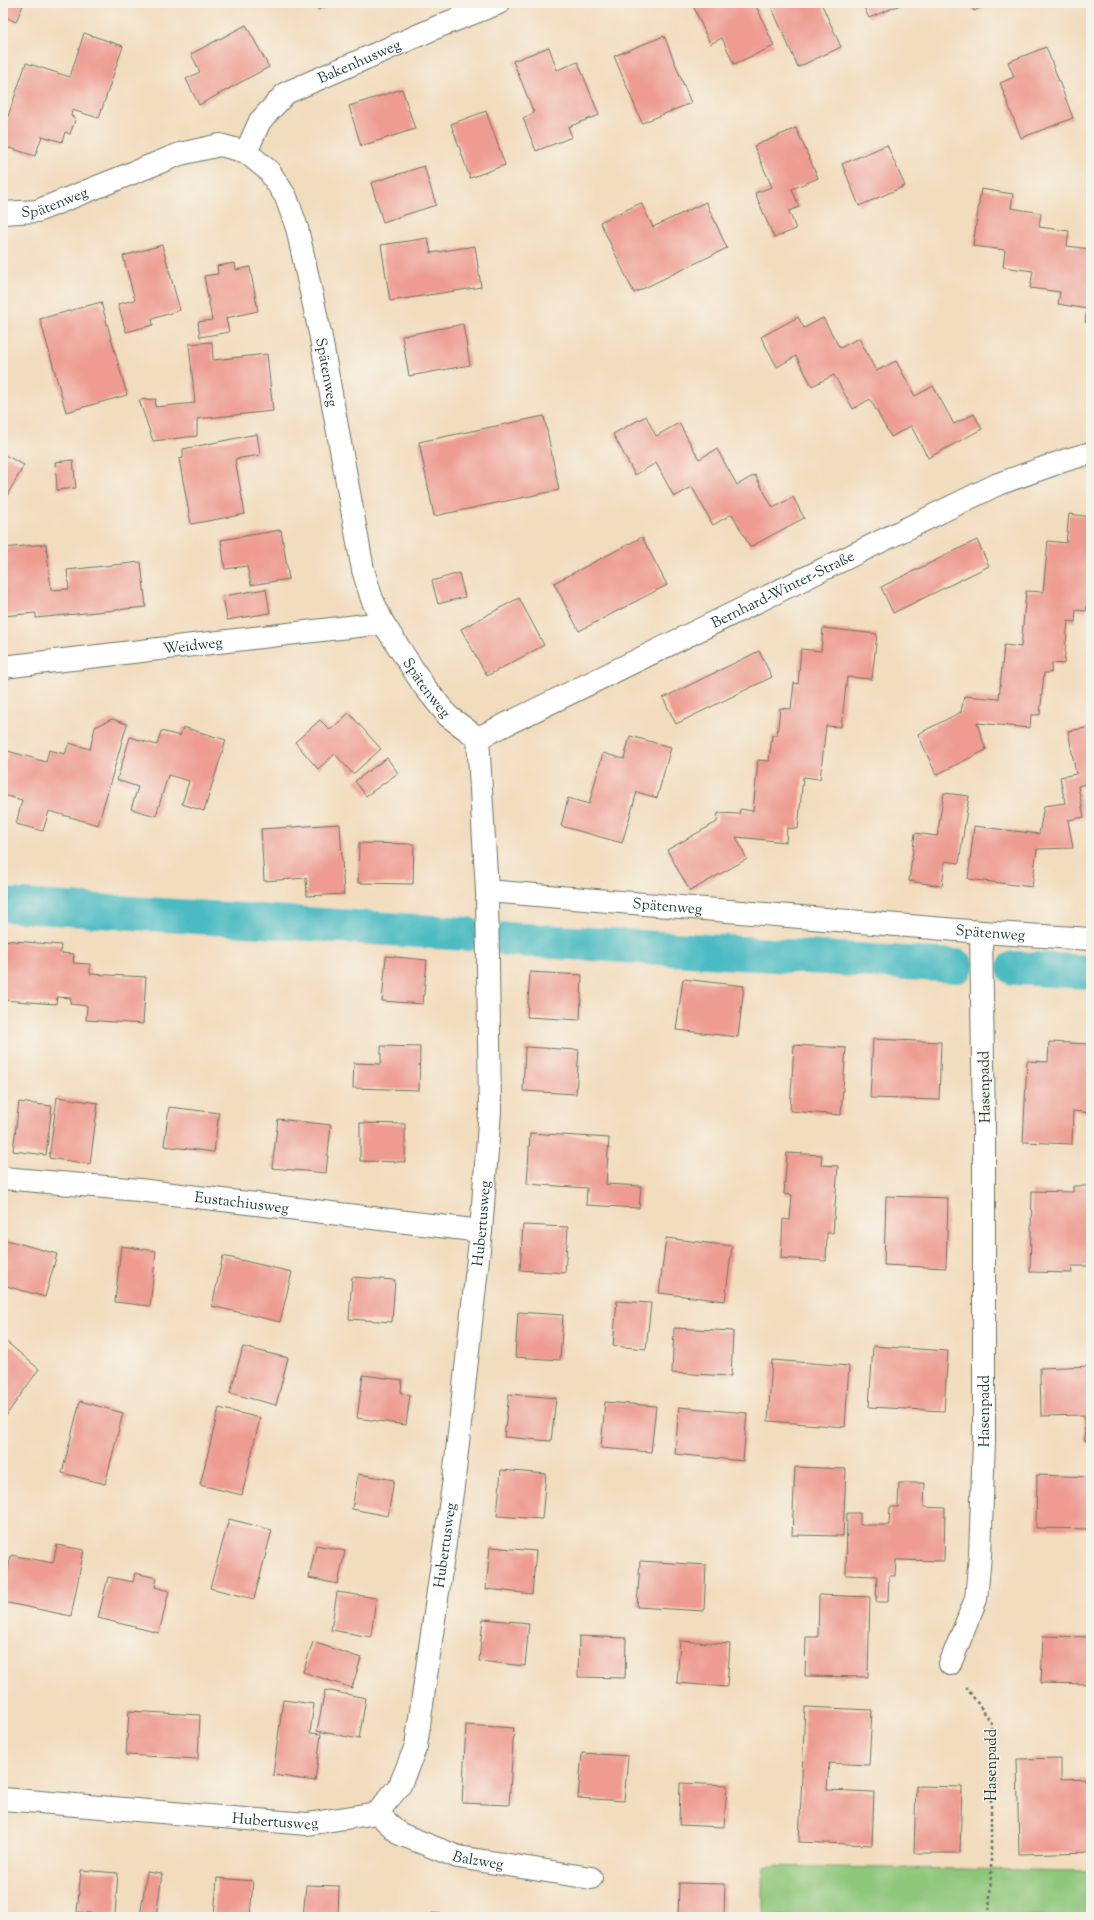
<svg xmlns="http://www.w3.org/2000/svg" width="1094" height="1920" font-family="'Sorts Mill Goudy',serif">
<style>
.green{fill:#8ec67a;stroke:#568257}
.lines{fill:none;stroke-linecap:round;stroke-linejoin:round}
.canal{stroke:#4cbbc3;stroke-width:34}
.building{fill:#ee9c92}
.minor-casing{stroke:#697564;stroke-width:24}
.path{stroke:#697564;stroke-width:2.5;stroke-dasharray:3 3;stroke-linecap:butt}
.minor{stroke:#fff;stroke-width:22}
.labels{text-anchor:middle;stroke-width:3;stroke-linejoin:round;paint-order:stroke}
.street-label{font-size:15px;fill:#1f3d34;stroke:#f7f3e8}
</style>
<rect width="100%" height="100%" fill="#f7f3e8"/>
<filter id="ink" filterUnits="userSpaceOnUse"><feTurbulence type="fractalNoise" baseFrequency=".025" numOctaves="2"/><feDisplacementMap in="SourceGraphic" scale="8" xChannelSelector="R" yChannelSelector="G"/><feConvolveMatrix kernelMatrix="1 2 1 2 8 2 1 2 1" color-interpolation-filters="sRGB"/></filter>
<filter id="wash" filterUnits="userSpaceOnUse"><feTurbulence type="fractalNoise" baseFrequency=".012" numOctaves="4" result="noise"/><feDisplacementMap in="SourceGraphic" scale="16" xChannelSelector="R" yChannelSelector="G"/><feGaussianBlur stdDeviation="0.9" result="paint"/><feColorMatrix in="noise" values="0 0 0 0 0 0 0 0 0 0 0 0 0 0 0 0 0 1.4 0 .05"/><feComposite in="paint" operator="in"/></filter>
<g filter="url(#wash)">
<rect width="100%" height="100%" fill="#f2dcbe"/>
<path class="green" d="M763,1866l328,5v46h-328z"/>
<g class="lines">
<path class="canal" d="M3,905l464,29
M506,939l451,27
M1014,968l77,4"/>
</g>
<g id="blocks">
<path class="building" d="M3,3h21l-8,19 -13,-6z
M316,3h19l-17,7z
M692,3h63l19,43 -40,18 -12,-26 -12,6z
M778,3h43l20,44 -43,20 -27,-61z
M862,3h43l-36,15z
M970,3h22l-18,8z
M246,25l23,42 -70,38 -13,-26 14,-7 -9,-18z
M84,33l39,13 -24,72 -27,-8 -1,6 5,2 -6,16 -5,-2 -3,10 -20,-6 -7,20 -32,-10v-15l23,-68 44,14z
M664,36l27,67 -49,20 -28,-67z
M549,47l8,23 21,-8 21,53 -31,12 4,10 -36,14 -13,-33 11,-5 -21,-52z
M1046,47l27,71 -52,20 -21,-55 14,-6 -6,-15z
M402,89l13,40 -54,17 -12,-40z
M486,111l19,54 -35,13 -19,-54z
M796,128l22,50 -26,11 7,18 -10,4 7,18 -22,9 -19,-45 17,-6 -18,-41z
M887,145l18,41 -46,20 -17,-42z
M424,166l12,39 -53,17 -12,-39z
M981,189l32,5 -2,14 30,5 -2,14 30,4 -2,15 24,3v74l-6,-1 2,-13 -29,-5 2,-12 -30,-4 3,-17 -30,-4 2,-17 -32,-4z
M706,202l21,46 -93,45 -34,-71 41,-19 12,24z
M428,238l3,15 44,-7 6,41 -91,14 -9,-56z
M162,245l18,65 -28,9 1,6 -27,7 -8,-28 17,-4 -12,-44z
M235,263l1,7 14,-3 8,44 -32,7 3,14 -29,5 -2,-15 14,-2 -8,-44 14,-2 -1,-8z
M101,302l26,93 -61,17 -26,-93z
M798,317l6,11 19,-10 17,30 19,-10 17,33 20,-10 19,35 18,-10 21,38 20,-10 8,15 -54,29 -17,-32 -20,11 -21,-38 -17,10 -19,-34 -22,11 -16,-30 -19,11 -16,-30z
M463,324l7,41 -61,11 -7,-40z
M212,342l1,18 54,-6 6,57 -76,8v17l-44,5 -14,-41 17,-1 -1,8 40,-4 -6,-59z
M544,416l15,74 -125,26 -15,-74z
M646,416l10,20 23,-13 20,36 18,-10 20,36 18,-10 18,33 20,-11 11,21 -54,29 -18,-33 -19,11 -21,-38 -18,10 -18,-34 -21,12 -22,-41z
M257,434l3,21 -25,4 10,55 -54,10 -12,-65 4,-1v-9z
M3,454l21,11 -21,38z
M73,460l3,28 -19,2 -2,-28z
M1069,514l22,3v52l-5,42 -10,-1 -1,12 -7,-1 -4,43 -12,-1 -1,10h-7l-4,42h-9l-1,13 -53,-5 9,27 -50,25 -18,-41 43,-22 3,-16 35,3 5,-54 17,2 5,-56 17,1 5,-51 18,2z
M281,530l8,49 -38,6 -4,-19 -22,3 -4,-29z
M642,537l25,48 -88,46 -25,-48z
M977,540l12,26 -96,47 -12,-26z
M46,544l5,46 18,-1 -2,-19 74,-8 5,45 -110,11v-5l-33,3v-68z
M459,573l6,24 -27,7 -6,-23z
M266,589l4,24 -43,7 -4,-24z
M519,598l25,47 -57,31 -26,-47z
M823,628l54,6 -5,45 -25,-2 -6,50 -15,-1 -6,53 -17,-2 -5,52 -11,-1 -1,14 -50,-5 11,22 -57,32 -23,-41 50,-28 1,-9 21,1 1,-5 13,2 5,-51 11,1 3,-26h5l3,-27 11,1 3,-26 4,1 3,-35 20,2z
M759,651l13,26 -96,47 -13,-26z
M349,713l32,36 -28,25 -18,-20 -17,15 -23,-27 25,-22 10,10z
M112,719l15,5 -29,101 -49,-14 -6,20 -27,-7 6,-24 -19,-5v-36l3,1 2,-9 38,11 3,-12 16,4 4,-11 21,6 5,-22z
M183,727l43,13 -22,71 -22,-7 7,-23 -21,-6 -12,41 -25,-7 7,-22 -21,-7 13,-43 27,8 4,-14 19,5z
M1091,727v56l-13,3 6,31 -16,3 5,28 -36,1 -5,38 -64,-8 6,-53 65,8 5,-28 21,-3 -5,-26 16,-3 -8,-43z
M630,736l41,11 -14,51 -20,-6 -15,51 -61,-17 7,-28 21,6 14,-51 21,6z
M387,758l11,15 -32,23 -11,-15z
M944,793l25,3 -10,67 -14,-2 -3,25 -33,-5 6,-48 22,3z
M340,824l4,70 -37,2 -1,-18 -42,3 -3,-52z
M359,843l55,1 -1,40 -55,-1z
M3,940l58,5 -1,8 14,1 -1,9 17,1v10l56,3 -3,47 -57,-4 1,-14 -17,-2 1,-6 -14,-1 -1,7 -53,-4z
M386,956l41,4 -4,44 -41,-3z
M530,972l52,3 -2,45 -53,-3z
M683,979l61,7 -6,51 -62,-7z
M873,1039l68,3 -2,58 -69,-2z
M1049,1042l42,2v69l-18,-2 -1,33 -49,-2 4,-81 21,1z
M794,1045l52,3 -5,67 -51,-4z
M381,1046l39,1 -1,43 -66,-2 1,-25 27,1z
M525,1047l54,3 -3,44 -53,-3z
M57,1097l41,6 -8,61 -41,-6z
M19,1102l33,4 -6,49 -33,-4z
M169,1107l50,6 -5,39 -50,-6z
M278,1119l53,6 -5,48 -54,-5z
M360,1123l45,1v38l-45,-1z
M530,1133l79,5 -3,46 35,2 -2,22 -53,-3 1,-17 -60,-4z
M787,1153l35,2 -1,10 17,1 -5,67h-6l-1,28 -45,-3 2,-39 7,1 2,-25 -8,-1z
M1073,1186h18v80h-20l1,7 -42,-1 2,-81 41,1z
M886,1196l62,2 -2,70 -62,-3z
M523,1225l45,2 -3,46 -45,-3z
M666,1238l66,8 -7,55 -66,-8z
M3,1239l54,15 -12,43 -42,-12z
M121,1246l35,5 -6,55 -35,-4z
M223,1256l69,16 -12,50 -68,-16z
M352,1277l43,3 -3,42 -43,-3z
M617,1301l34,2 -5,46 -33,-3z
M518,1312l45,3 -3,45 -45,-3z
M674,1328l59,3 -2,45 -59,-3z
M3,1339l36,30 -36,51z
M873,1346l75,5 -4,60 -75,-4z
M243,1347l45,11 -12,47 -46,-12z
M772,1360l77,6 -4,61 -77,-6z
M1091,1366v75h-6l-1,-26 -43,1 -1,-48z
M363,1375l39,5 -1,14 9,1 -4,30 -49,-7z
M509,1394l47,4 -5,43 -47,-4z
M80,1401l43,12 -18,71 -43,-11z
M605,1402l51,4 -5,46 -50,-4z
M679,1407l68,6 -4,48 -68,-7z
M219,1408l41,10 -18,77 -42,-10z
M795,1467l51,2 -3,67 -51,-1z
M501,1470l45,4 -4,45 -45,-3z
M358,1474l36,6 -6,36 -36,-7z
M1037,1475l54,2v52l-55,-1z
M899,1483h26l-1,24 21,1 -1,53 -48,-1 -1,16h-6l-1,26h-12l1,-26 -31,-1 1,-62h13v12h29l1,-18h8z
M229,1519l43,11 -18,69 -44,-11z
M57,1545l27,5 -13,66 -68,-14v-8l8,-39 42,8z
M316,1545l29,6 -7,33 -29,-6z
M490,1547l46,4 -4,43 -46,-5z
M640,1561l66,4 -2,46 -67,-4z
M135,1573l22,5 -2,9 14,4 -10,42 -61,-15 10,-41 25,5z
M337,1592l39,6 -5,39 -40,-7z
M819,1595l51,2 -2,80 -63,-1 1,-39h12z
M483,1619l46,4 -4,43 -46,-5z
M579,1636l47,2 -1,40 -47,-1z
M1043,1636l48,1v47l-50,-1z
M680,1641l50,3 -3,43 -50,-4z
M313,1642l48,16 -9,30 -49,-16z
M325,1690l41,8 -7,41 -42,-8z
M283,1700l31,4 -4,29 11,1 -6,47 -42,-6z
M805,1707l67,3 -3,55 -40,-2 -2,27 47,2 -2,53 -73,-3z
M129,1711l71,4 -2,44 -72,-4z
M466,1725l48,3 -5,77 -47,-2z
M582,1753l46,3 -4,45 -46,-3z
M1061,1758v22l30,-1v73l-72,2 -2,-95z
M680,1783l47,2 -3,42 -45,-2z
M916,1786l46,1 -2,66h-46z
M81,1870l37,3 -3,42 -38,-3z
M147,1872l15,2 -6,43 -16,-1z
M217,1878l36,3 -3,36h-36z
M679,1883l46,1 -1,33h-46z
M306,1885l33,1 -1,31h-35z
M432,1913l43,3v1h-44z"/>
</g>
</g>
<g filter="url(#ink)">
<use href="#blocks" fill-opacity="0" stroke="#697564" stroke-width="1"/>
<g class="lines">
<g class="minor-casing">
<g id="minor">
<path id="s1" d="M246,152l14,-31 26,-28 156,-68 57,-22"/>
<path id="s2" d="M3,213l34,-2 143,-57 40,-9 26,7 23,19 17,26 11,31 23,105 43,237 9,29 11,24 41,63 24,30 30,22 9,153 494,41 110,7"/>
<path id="s3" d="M3,667l380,-44"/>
<path id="s4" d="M478,738l520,-254 68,-24 25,-7"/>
<path id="s5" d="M3,1178l136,12 342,41"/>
<path id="s6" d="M950,1664l26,-65 4,-43 4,-116v-314l-3,-194"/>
<path id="s7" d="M3,1799l304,25 70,-11 23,-28 16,-39 38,-267 27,-248 9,-120 -3,-220"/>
<path id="s8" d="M377,1813l23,21 58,23 133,21"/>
</g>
</g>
<path class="path" d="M966,1687l25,35v150l-2,45"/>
<use href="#minor" class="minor"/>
</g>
</g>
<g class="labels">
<g class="street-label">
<text dy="5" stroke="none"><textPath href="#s1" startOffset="152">Bakenhusweg</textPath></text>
<text dy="5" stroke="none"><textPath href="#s2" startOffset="53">Spätenweg</textPath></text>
<text dy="5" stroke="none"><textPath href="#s2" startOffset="497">Spätenweg</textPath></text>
<text dy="5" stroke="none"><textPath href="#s4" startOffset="339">Bernhard-Winter-Straße</textPath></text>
<text dy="5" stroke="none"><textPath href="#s3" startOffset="191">Weidweg</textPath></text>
<text dy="5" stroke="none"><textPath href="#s2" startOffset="833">Spätenweg</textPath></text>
<text dy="5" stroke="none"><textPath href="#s2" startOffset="1240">Spätenweg</textPath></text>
<text dy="5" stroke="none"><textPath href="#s2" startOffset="1564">Spätenweg</textPath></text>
<text transform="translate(984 1087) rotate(-91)" y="5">Hasenpadd</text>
<text dy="5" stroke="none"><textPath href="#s5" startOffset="240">Eustachiusweg</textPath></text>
<text dy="5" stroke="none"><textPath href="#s7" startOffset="981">Hubertusweg</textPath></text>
<text dy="5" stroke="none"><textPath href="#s6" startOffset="258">Hasenpadd</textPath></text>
<text dy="5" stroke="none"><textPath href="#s7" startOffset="657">Hubertusweg</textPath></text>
<text transform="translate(991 1765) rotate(-90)" y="5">Hasenpadd</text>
<text dy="5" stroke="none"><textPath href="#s7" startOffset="273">Hubertusweg</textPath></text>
<text dy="5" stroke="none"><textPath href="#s8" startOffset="114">Balzweg</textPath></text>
</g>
</g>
<rect width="1094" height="1920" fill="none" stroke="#f7f3e8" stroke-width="16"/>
</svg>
